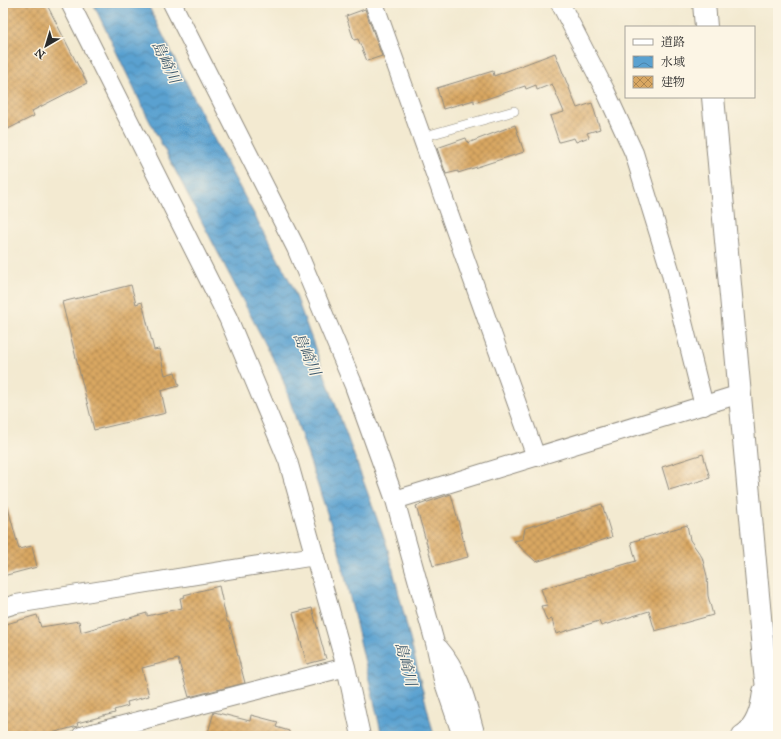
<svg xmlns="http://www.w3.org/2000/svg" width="781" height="739" font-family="'IM FELL Great Primer','Noto Serif JP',serif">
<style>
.water{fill:url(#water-waves);stroke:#42667e}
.building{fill:url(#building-cross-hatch)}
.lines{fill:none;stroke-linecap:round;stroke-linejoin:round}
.service-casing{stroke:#8f8a7e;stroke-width:10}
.minor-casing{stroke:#8f8a7e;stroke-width:20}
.tertiary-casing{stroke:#8f8a7e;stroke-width:24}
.service{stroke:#fff;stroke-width:9}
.minor{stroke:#fff;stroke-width:18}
.tertiary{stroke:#fff;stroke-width:22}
.labels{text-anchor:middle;stroke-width:3;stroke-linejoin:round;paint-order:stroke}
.water-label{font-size:15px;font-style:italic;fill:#3e5a6d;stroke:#fcf5e5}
</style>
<defs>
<pattern id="water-waves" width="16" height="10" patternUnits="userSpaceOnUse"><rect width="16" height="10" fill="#5aa1d0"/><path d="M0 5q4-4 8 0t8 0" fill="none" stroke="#4b83a9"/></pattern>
<pattern id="building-cross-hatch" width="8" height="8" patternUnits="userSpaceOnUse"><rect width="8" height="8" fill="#d9a762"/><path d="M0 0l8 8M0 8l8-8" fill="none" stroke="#b08851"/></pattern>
</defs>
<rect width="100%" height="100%" fill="#fcf5e5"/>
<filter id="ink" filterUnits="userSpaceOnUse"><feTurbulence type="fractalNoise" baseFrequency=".025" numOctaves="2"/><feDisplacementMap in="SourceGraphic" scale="8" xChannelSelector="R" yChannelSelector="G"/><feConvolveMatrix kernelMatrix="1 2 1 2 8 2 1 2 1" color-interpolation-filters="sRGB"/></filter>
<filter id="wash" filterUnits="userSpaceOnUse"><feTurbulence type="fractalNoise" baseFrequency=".012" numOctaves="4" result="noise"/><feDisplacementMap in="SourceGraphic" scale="16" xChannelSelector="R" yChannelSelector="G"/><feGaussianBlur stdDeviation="0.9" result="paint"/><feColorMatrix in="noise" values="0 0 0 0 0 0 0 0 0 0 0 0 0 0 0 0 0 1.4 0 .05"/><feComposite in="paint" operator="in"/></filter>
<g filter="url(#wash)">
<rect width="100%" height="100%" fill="#f3ead1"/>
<path class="water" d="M93,3h54l71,144 74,138 95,261 47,190h-52l-44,-190 -57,-172 -135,-260z"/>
<g id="blocks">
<path class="building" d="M3,3h43l41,80 -55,28 2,5 -26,13 -5,-10z
M365,9l17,47 -15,5 -9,-22 -4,1 -8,-24z
M555,53l22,55 15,-5 8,26 -13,4 2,4 -13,5 -2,-4 -15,4 -9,-26 14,-4 -12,-28 -15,6 -1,-5 -10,4 -1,-3 -51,17v-3l-31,9 -6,-21 56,-17 1,5z
M515,125l9,27 -66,21v-2l-12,3 -9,-26 29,-10 2,5z
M131,285l5,19 6,-2 12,48 5,-1 6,26 10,-3 4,14 -18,5 5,22 -72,17 -32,-128z
M703,454l7,24 -41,12 -7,-23z
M451,494l17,63 -35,9 -17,-60z
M602,504l10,33 -76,25 -22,-21 9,-2 2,-11z
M8,508l11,41 13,-3 5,21 -34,9v-67z
M687,525l3,15 12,17 5,19 1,20 5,19 -58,16 -6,-20 -48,15 -2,-5 -43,13 -4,-15 -5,2 -6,-15 6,-1 -6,-16 95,-28 -5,-19z
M219,586l8,36h2l16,61 -56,14 -11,-38 -36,9 7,28 -22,6 1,4 -14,4 1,3 -38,10 1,3 -38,10h-37v-111l34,-10 4,12 38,-6 2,11 66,-19v3l35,-8 -2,-10 5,-1 -1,-2z
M312,608l14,51 -19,5 -14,-51z
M214,712l36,9 1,-6 27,7 -2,5 13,4v5h-82z"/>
</g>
</g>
<g filter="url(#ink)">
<use href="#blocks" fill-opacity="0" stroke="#8f8a7e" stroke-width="1"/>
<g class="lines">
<g class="service-casing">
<path id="service" d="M422,137l92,-26"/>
</g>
<g class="minor-casing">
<path id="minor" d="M70,3l158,315 60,143 58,206 15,69
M172,3l124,245 58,138 41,114 40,143 8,37 19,56
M374,3l162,454
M560,3l45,87 29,63 36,117 34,136
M395,500l345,-106
M3,608l13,-4 299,-48
M439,648c22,25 28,57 37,88
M81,736l265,-69"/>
</g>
<g class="tertiary-casing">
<path id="tertiary" d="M704,3l2,24
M713,97l52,575 8,64
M743,736c15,-9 19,-28 21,-44"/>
</g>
<use href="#service" class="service"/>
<use href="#minor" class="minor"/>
<use href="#tertiary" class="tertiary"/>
</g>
</g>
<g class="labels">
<g class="water-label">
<text transform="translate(166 62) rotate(64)" y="5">島崎川</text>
<text transform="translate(307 354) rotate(66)" y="5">島崎川</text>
<text transform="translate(406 664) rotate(75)" y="5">島崎川</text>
</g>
</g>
<rect width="781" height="739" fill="none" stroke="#fcf5e5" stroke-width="16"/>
<rect x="625" y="26" width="130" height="72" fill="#fcf5e5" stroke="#a8a49b"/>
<rect x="633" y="39" width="20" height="6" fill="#ffffff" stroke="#a8a49b"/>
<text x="661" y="46" font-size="12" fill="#2b2b2b">道路</text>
<rect x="633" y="56" width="20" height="12" fill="url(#water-waves)" stroke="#a8a49b"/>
<text x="661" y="66" font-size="12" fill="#2b2b2b">水域</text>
<rect x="633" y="76" width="20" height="12" fill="url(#building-cross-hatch)" stroke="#a8a49b"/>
<text x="661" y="86" font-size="12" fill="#2b2b2b">建物</text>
<g transform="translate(46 46) rotate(218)" stroke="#fcf5e5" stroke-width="3" paint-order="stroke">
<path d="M0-3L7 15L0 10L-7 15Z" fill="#2b2b2b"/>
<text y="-6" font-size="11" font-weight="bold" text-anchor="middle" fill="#2b2b2b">N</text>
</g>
</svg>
